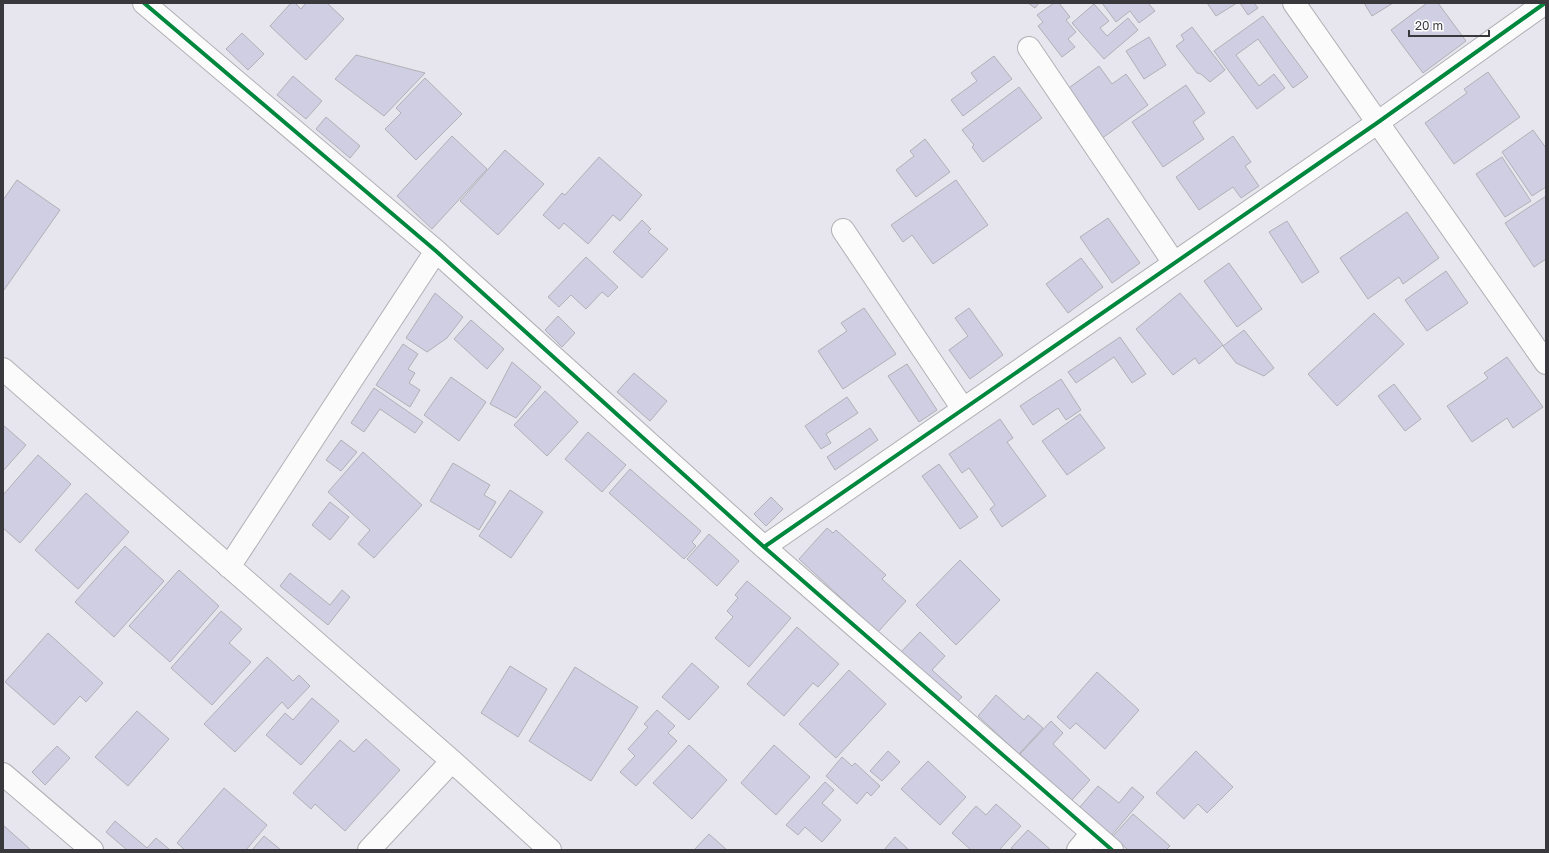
<svg xmlns="http://www.w3.org/2000/svg" width="1549" height="853" font-family="'Golos Text',sans-serif">
<style>
.building{fill:#d0cee3;stroke:#b0b0b5}
.lines{fill:none;stroke-linecap:round;stroke-linejoin:round}
.minor-casing{stroke:#b0b0b5;stroke-width:24}
.minor{stroke:#fbfbfc;stroke-width:22}
.cycleway-casing{stroke:#fff;stroke-width:6}
.cycleway{stroke:#00873e;stroke-width:4}
</style>
<rect width="100%" height="100%" fill="#e7e6ee"/>
<path class="building" d="M291,3h4l6,6 5,-6h21l17,16 -38,41 -36,-34z
M1028,3h11l-4,5z
M1054,3h5l11,14 -4,3 10,12 -8,7 7,8 -13,10 -24,-31 5,-4 -6,-7z
M1102,3h46l7,8 -16,12 -9,-12 -14,11z
M1207,3h30l-21,13z
M1240,3h14l4,5 -10,7z
M1364,3h29l-21,13z
M1427,3h11l28,38 -43,32 -32,-43z
M1094,4l15,17 -9,7 7,8 21,-18 10,12 -34,29 -32,-36z
M1263,16l45,61 -15,11 -35,-49 -22,16 23,31 15,-12 11,14 -28,21 -43,-58z
M1192,27l33,43 -15,12 -9,-8 -4,-1 -21,-27 8,-6 -3,-5z
M242,33l22,21 -16,16 -22,-21z
M1149,37l17,28 -22,14 -18,-28z
M356,55l69,18 -41,43 -49,-37z
M994,56l18,23 -49,37 -12,-16 26,-19 -6,-8z
M1099,66l13,18 14,-10 22,31 -47,34 -35,-49z
M1488,72l32,45 -66,47 -29,-41 42,-30 -3,-4z
M293,76l29,25 -16,18 -29,-24z
M425,78l37,36 -46,46 -31,-31 16,-16 -5,-5z
M1186,85l19,28 -12,9 11,17 -41,28 -31,-45z
M1019,87l23,31 -59,44 -11,-15 2,-2 -12,-15z
M326,117l34,29 -10,12 -34,-29z
M1533,130l13,18v39l-14,9 -30,-44z
M452,136l35,33 -55,60 -35,-33z
M1233,136l18,26 -6,4 14,20 -18,12 -8,-11 -34,23 -23,-33z
M925,139l25,33 -34,25 -20,-27 18,-14 -4,-5z
M505,150l39,34 -46,51 -38,-34z
M599,157l43,38 -22,26 -7,-6 -25,29 -24,-21 -5,6 -16,-14 19,-22 3,2z
M1502,157l29,44 -26,16 -29,-43z
M17,180l43,30 -56,80 -1,-1v-89z
M956,180l32,45 -55,39 -21,-29 -9,7 -12,-17z
M1546,196v63l-12,8 -29,-44z
M1407,212l32,46 -36,26 -4,-7 -31,22 -28,-41z
M1108,218l32,45 -28,20 -32,-46z
M642,220l9,9 -3,3 20,17 -26,29 -29,-26z
M1287,221l32,51 -17,11 -33,-51z
M586,257l32,30 -10,10 -6,-5 -16,17 -15,-14 -12,12 -11,-10z
M1081,258l22,29 -35,26 -22,-29z
M1229,263l33,46 -25,18 -33,-46z
M1446,271l22,32 -41,28 -22,-31z
M435,293l28,24 -16,21 -20,14 -21,-14z
M1180,293l43,52 -24,19 -4,-6 -22,17 -37,-46z
M864,308l32,46 -53,35 -25,-38 29,-20 -6,-8z
M969,308l34,47 -33,24 -21,-29 19,-14 -13,-18z
M1374,313l30,31 -67,62 -29,-32z
M558,316l17,17 -13,14 -17,-17z
M471,320l33,29 -17,20 -33,-30z
M1244,330l30,38 -10,8 -28,-13 -13,-17z
M1120,337l26,37 -14,9 -18,-26 -38,26 -8,-11z
M403,344l15,10 -10,15 7,4 -6,10 11,7 -10,17 -34,-22z
M1507,357l36,50 -30,21 -6,-10 -35,24 -25,-36 41,-28 -4,-5z
M512,362l29,25 -25,31 -26,-14z
M907,364l30,46 -18,12 -31,-46z
M634,373l33,28 -17,20 -33,-29z
M451,377l35,25 -27,39 -35,-26z
M1061,379l20,31 -15,10 -8,-12 -25,17 -13,-19z
M1394,384l27,35 -16,12 -27,-35z
M374,388l49,34 -8,11 -35,-24 -16,23 -13,-9z
M545,391l33,31 -31,34 -33,-31z
M847,397l11,16 -32,21 5,9 -10,6 -16,-23z
M1080,414l25,34 -38,27 -25,-34z
M1000,419l13,19 -6,4 39,54 -44,31 -12,-18 5,-4 -26,-37 -7,5 -13,-19z
M3,425l23,20 -23,26z
M870,428l8,12 -43,30 -8,-13z
M588,432l38,33 -24,27 -37,-33z
M341,440l16,12 -16,19 -15,-11z
M363,452l59,53 -48,53 -16,-14 12,-14 -42,-38z
M38,455l33,29 -51,59 -17,-15v-33z
M453,463l37,22 -6,10 12,7 -17,28 -49,-29z
M939,464l39,53 -18,12 -38,-53z
M630,469l71,62 -9,11 4,4 -12,13 -75,-66z
M510,490l33,22 -32,46 -32,-22z
M86,493l43,39 -51,57 -43,-39z
M771,497l12,12 -17,17 -12,-12z
M330,502l19,15 -19,23 -18,-15z
M827,528l6,5 3,-3 50,45 -4,4 24,22 -28,31 -79,-73z
M709,534l30,27 -22,25 -30,-27z
M125,546l39,35 -50,56 -39,-35z
M960,560l40,40 -44,45 -40,-40z
M179,570l40,36 -49,56 -41,-36z
M290,573l40,32 12,-15 8,7 -22,28 -48,-39z
M747,581l44,37 -42,49 -34,-29 18,-21 -6,-6 11,-13 -3,-3z
M221,611l21,18 -13,14 22,19 -39,43 -41,-37z
M797,627l42,37 -21,23 -5,-4 -29,33 -37,-32z
M920,632l25,24 -13,14 30,27 -7,7 -55,-51z
M48,633l55,50 -17,19 -6,-6 -26,29 -49,-43z
M267,657l26,24 6,-6 11,11 -22,23 -6,-7 -47,50 -31,-28z
M692,663l27,24 -30,33 -27,-23z
M510,666l37,23 -29,48 -37,-24z
M575,667l63,40 -47,74 -62,-40z
M849,670l37,34 -50,54 -37,-34z
M1097,672l42,38 -34,39 -29,-26 -6,6 -13,-12z
M996,695l28,25 4,-5 15,13 -24,26 -41,-38z
M312,698l27,23 -38,44 -35,-30 19,-22 8,7z
M657,710l18,16 -7,7 9,8 -41,45 -16,-14 15,-16 -7,-7 20,-22 -4,-3z
M137,711l32,28 -41,47 -33,-29z
M1051,721l12,12 -10,11 37,36 -19,21 -51,-47z
M366,739l34,31 -55,61 -30,-27 -4,5 -18,-16 47,-53 14,12z
M689,745l38,35 -35,39 -39,-36z
M774,745l36,32 -34,38 -35,-32z
M57,746l13,12 -25,27 -13,-13z
M888,751l12,11 -18,19 -12,-10z
M1196,751l37,36 -26,26 -9,-9 -14,15 -28,-26z
M842,757l10,9 3,-3 25,23 -9,10 -4,-4 -10,12 -31,-28z
M928,761l38,36 -26,28 -39,-36z
M825,782l9,8 -12,13 19,17 -19,22 -17,-15 -7,8 -12,-10z
M1098,786l21,17 13,-16 12,10 -33,39 -32,-28z
M224,788l43,37 -21,25h-61l-8,-7z
M996,804l25,22 -22,24h-28l-19,-17 24,-27 10,9z
M1133,814l37,32 -4,4h-38l-15,-14z
M115,821l32,27 9,-10 14,12h-43l-21,-18z
M3,825l28,25h-28z
M1028,830l23,20h-37l-3,-2z
M709,834l18,16h-33z
M264,836l17,14h-29z
M895,837l14,13h-25z"/>
<g class="lines">
<g class="minor-casing">
<path id="minor" d="M144,3l292,248 328,296 348,303
M1294,3l252,360
M1029,48l145,215
M843,230l120,179
M3,369l449,392 98,89
M764,547l613,-424 168,-120
M229,567l207,-316
M3,774l89,76
M369,850l83,-89
M1078,850l14,-17"/>
</g>
<use href="#minor" class="minor"/>
<g class="cycleway-casing">
<path id="cycleway" d="M144,3l292,248 328,296 348,303
M764,547l613,-424 168,-120"/>
</g>
<use href="#cycleway" class="cycleway"/>
</g>
<rect width="1549" height="853" fill="none" stroke="#38383d" stroke-width="8"/>
<path d="M1409 30v6h80v-6" fill="none" stroke="#38383d" stroke-width="2"/>
<text x="1415" y="30" font-size="12" fill="#38383d" stroke="#ffffff" stroke-width="3" paint-order="stroke">20 m</text>
</svg>
